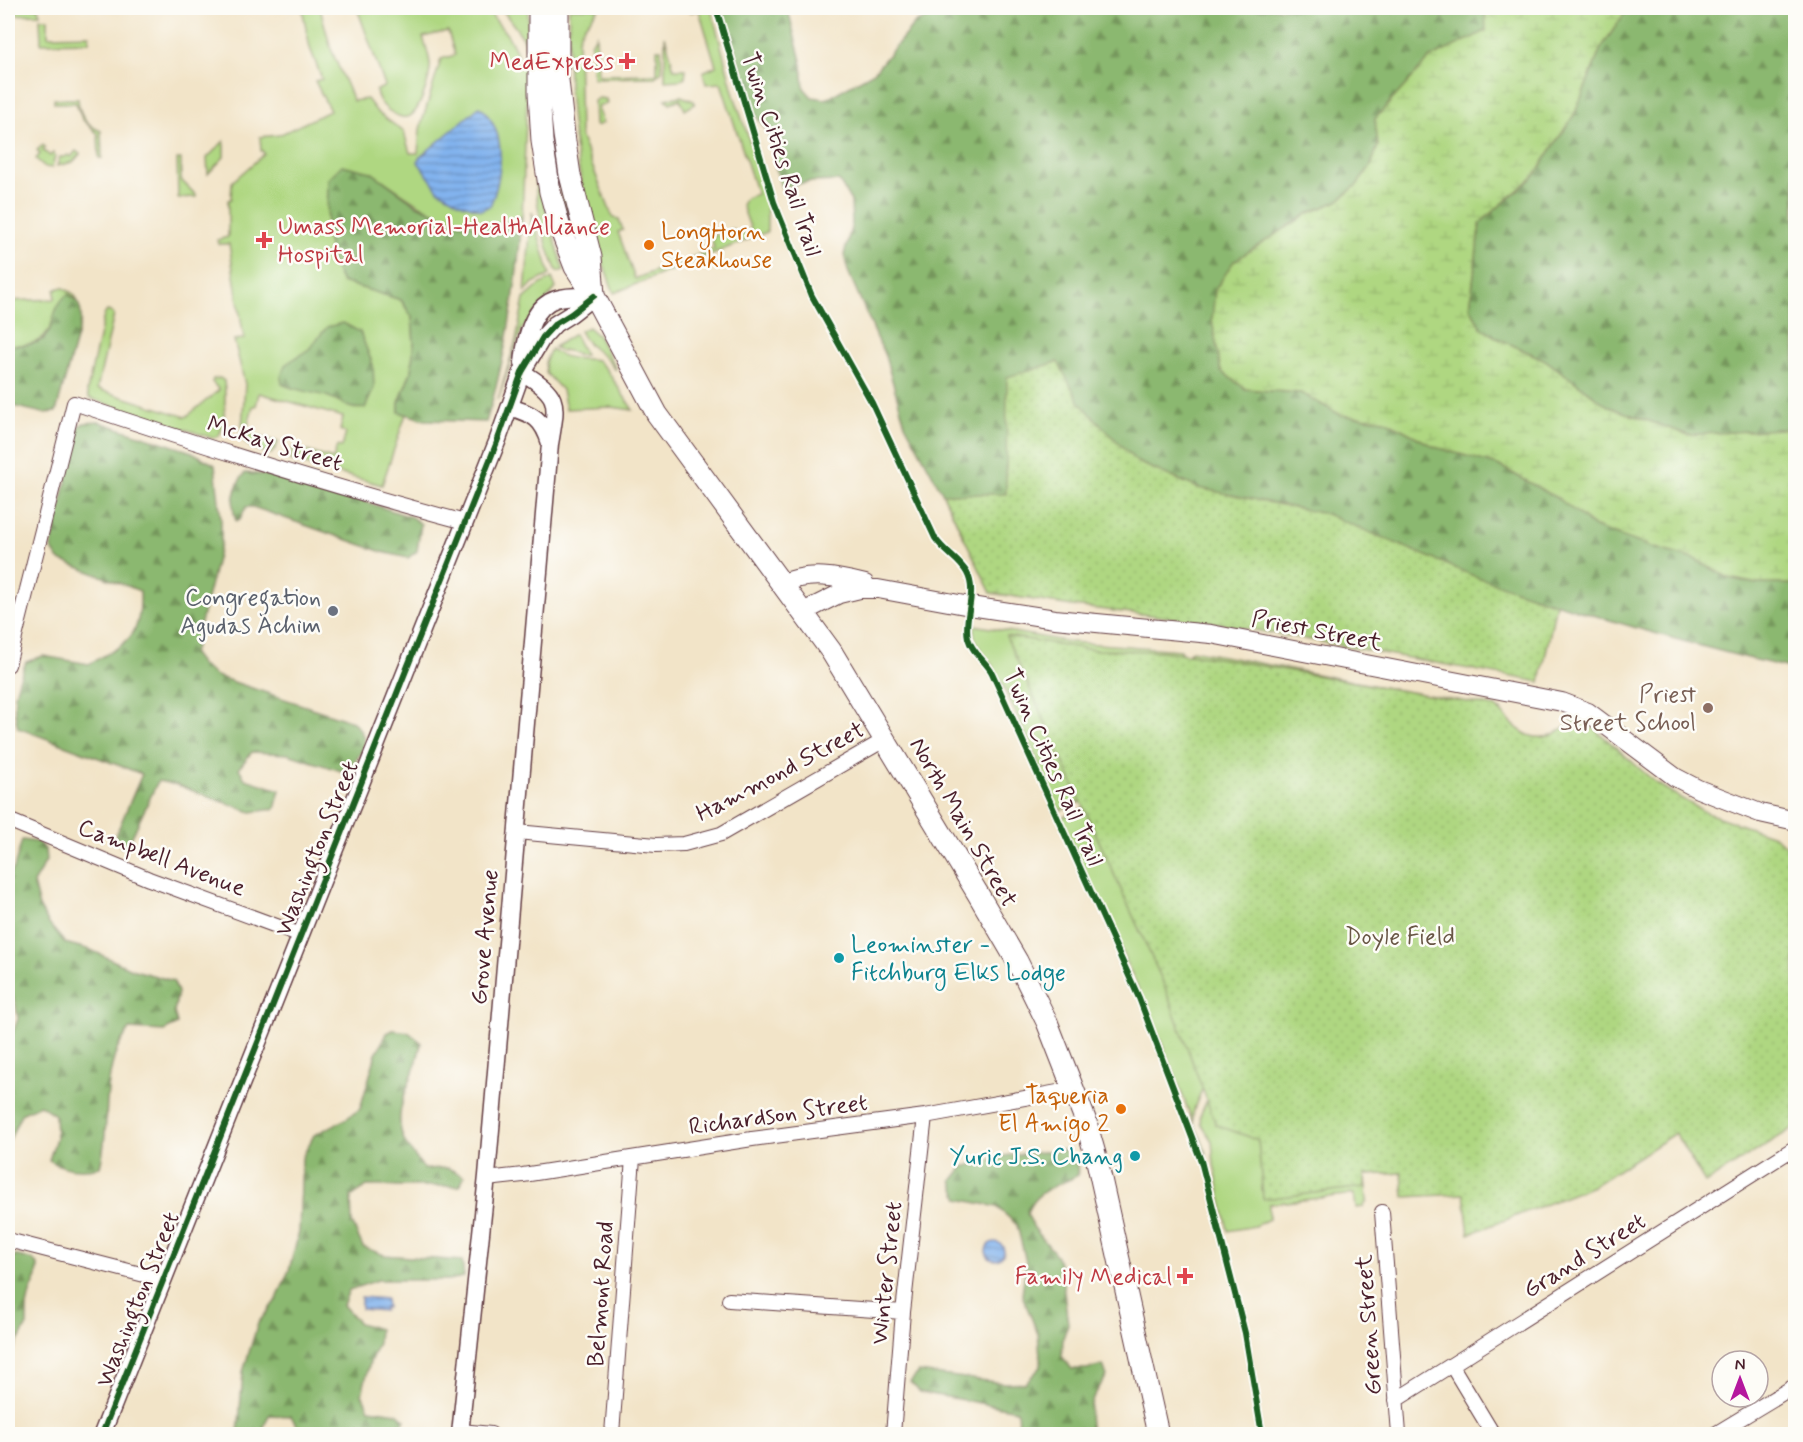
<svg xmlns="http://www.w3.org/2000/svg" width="1803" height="1442" font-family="Mynerve,sans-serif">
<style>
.grass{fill:#afd781;stroke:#7c7b56;stroke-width:1.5}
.forest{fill:url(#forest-firs);stroke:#6a6c4d;stroke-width:1.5}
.wetland{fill:url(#wetland-marsh);stroke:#7c7b56;stroke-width:1.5}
.park{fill:url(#park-dots);stroke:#7c7b56;stroke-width:1.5}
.water{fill:url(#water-rules);stroke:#66698c;stroke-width:1.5}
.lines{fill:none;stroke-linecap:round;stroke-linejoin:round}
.minor-casing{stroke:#633d43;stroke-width:16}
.tertiary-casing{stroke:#633d43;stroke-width:19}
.secondary-casing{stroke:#633d43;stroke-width:20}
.primary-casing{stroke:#633d43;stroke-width:23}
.minor{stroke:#fff;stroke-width:14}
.tertiary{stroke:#fff;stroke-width:16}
.secondary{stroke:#fff;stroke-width:18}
.primary{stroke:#fff;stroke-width:21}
.cycleway-casing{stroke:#fdfcf7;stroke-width:10}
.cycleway{stroke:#1b5e20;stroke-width:6}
.health-dot{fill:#e0444e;stroke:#fdfcf7;stroke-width:2}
.food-dot{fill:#e8710a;stroke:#fdfcf7;stroke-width:2}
.worship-dot{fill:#6b7280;stroke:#fdfcf7;stroke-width:2}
.education-dot{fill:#8d6e63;stroke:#fdfcf7;stroke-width:2}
.culture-dot{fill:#0f9aa8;stroke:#fdfcf7;stroke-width:2}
.labels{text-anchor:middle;stroke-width:5;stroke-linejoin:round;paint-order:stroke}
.health-label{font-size:24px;fill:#be3a42;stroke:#fdfcf7;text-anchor:end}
.street-label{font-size:24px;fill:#4a1f2b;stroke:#fdfcf7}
.food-label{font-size:24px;fill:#c56008;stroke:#fdfcf7;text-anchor:start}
.worship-label{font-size:24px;fill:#5b616d;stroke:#fdfcf7;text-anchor:end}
.education-label{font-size:24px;fill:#785e54;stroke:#fdfcf7;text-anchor:end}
.park-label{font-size:24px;fill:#685645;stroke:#fdfcf7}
.culture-label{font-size:24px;fill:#0d838f;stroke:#fdfcf7;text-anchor:start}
</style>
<defs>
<pattern id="forest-firs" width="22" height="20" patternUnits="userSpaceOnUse" patternTransform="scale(1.5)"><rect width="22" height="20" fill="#8bb86f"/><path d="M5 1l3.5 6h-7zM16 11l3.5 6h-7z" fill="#74955b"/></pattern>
<pattern id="wetland-marsh" width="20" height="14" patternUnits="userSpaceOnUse" patternTransform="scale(1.5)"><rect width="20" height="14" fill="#afd781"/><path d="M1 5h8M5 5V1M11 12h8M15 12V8" fill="none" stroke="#98b870"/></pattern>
<pattern id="park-dots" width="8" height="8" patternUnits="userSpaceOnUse" patternTransform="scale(1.5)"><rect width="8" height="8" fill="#afd781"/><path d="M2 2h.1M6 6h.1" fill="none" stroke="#98b870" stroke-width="1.8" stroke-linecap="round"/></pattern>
<pattern id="water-rules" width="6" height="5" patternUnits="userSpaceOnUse" patternTransform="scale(1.5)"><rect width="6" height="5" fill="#82b3ee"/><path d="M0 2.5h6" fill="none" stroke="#6c91c1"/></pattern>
</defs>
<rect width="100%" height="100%" fill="#fdfcf7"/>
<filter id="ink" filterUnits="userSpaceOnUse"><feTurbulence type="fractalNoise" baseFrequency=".0167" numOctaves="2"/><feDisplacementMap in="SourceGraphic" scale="12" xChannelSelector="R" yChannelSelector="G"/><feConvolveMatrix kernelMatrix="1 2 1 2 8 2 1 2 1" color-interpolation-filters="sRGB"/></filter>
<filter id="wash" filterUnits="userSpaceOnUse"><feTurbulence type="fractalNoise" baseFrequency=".008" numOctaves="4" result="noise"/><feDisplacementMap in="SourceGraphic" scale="24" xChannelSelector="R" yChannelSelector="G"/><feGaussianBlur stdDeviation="1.35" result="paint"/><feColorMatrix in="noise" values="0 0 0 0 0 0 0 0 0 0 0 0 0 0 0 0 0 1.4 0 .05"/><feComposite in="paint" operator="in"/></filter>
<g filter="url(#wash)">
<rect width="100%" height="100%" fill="#f2e4c8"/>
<path class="grass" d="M8,8h30l2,6 -32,1v4z
M302,8h18l11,41 22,52 14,-2 10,13 27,20 6,21h8l2,-24 21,-70 14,-4 -7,-24 -25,6c3,9 6,18 7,27 1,12 -10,47 -20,52 -7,4 -16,-2 -22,-6 -6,-5 -11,-11 -12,-19l9,-5 -28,-78h129l22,28 20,38 -6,143c-12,3 -25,8 -37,9 -36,4 -85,-34 -114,-54l-43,7 -1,53 4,29 70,39 11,17 2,26 -3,29 -12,31v9l7,2 -24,71 -92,-25 3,-13 40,12 4,-13 5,1 4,-14 -6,-3 3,-13 -84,-24 -3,13h-3l-6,23 -5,-1 3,-44 -11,-44 10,-1 -15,-95h-10l-2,-4 11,-3v-37l3,-1 1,-17 32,-28 -1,-3h-2l-1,-14 19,-2 51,-24 -15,-30 7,-2 -12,-31z
M501,8h27v45l-7,-18z
M569,8h30l-17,21 -4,10 2,96 33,83 6,1 4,11 -5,2 17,47 27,-11 1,2 51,-22 -2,-7 1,-5 20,-7 5,7 13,-6 -9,-25 4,-7 11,-4 -36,-111 -15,1 -3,-12 13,-6 -17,-56 -8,2 -3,-4h23l23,87 19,56 14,49v32l-153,61c-24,-62 -39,-127 -44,-193 -3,-31 -1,-62 -1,-92z
M40,19h8v17l41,-1v7l-48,1z
M596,35l2,40 59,-1v-25h4l1,22 -7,6 -62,1 -2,-34z
M665,36l9,33h12l-1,8 -5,3 -15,1z
M547,83l36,173 -14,-26 -14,-62z
M681,96l13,5 1,3 -10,6 -5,-11 -10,4 -4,-4z
M598,98l8,1 1,4 -10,4 6,16 -6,3 -2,-1 -1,-24z
M54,99h24c1,15 8,26 23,32l1,27h-3l-1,-24 -16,-15 -6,-16h-22z
M224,141v16l-16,17 -1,-16z
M43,145l2,2 -2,3 7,6 3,-3 2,3 -3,12 -7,-1 -9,-8 4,-5 -3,-4z
M535,146l10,60 19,64 -7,2c-17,-39 -24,-83 -22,-126z
M76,151l4,3 -7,8 -16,4 3,-9h5l3,-2 3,2z
M177,159h4v21l15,15v2l-18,1z
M532,212l18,63 -17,8 -8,9z
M552,278l4,10 -34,41 -24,71 18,-60 8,-41 17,-15z
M59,288h5l11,7 1,4 -8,-5c-8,6 -9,12 -12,21 -9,26 -21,32 -48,30v-44l47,-2v-9z
M107,311l4,1 3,3 -17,74 89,28 33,-27 -7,-8 1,-3 7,-1 4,3c2,14 1,44 -5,55l-7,2 -123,-40 -2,-7 17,-76z
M588,327l10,9 18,33h-2c-9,-17 -24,-17 -34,-38z
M574,334l11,21h-9v-2l-13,-3 -1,2 -8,-5z
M551,349c18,13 27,8 46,11l10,10 26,40 -22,-3 -45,2 -4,-19 -16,-17 -1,-11z
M241,432l37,10 -2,6 -5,6c-12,-4 -29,-6 -30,-22z
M974,625l95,17 112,8v4l-93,145 -29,12c-21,-46 -39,-93 -62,-137 -8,-18 -26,-28 -23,-49z
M1192,650l309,60v2l12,15 13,7 -1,7 -334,-84 -2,-4z
M1089,806l117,275c-4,11 -14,26 -13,37 1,14 13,22 13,42 -40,-118 -94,-230 -146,-342z
M1207,1100l196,73 -38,2 2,26 -4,6 -7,1 -2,-14 -85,10v15l-14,7 -27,5 -14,-66 -2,-24 -11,-17 -1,-8z"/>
<path class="forest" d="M721,8h64l3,2 14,55 2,23 8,9 14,2 48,-27 42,-50 19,-6 44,-1 10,-7h533l-2,3 -44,26 -46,21 -55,61 3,27 -7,20 -13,18 -20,17 -29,12 -45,30 -46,104 3,24 25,18 55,4 40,22 44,5 50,27 63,18 61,34 36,28 56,20 44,12 34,19 29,6h37v85c-189,-42 -373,-111 -557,-172l-40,-9 -61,-26 -173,76 -21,-44 -38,-70 -20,-68 -37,-85 -4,-16 8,-31 -1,-23 -12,-20 -30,1 -28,5 -5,-19 -2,-19 -7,-18 -11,-15z
M1628,8h167v420l-107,7 -79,-28 -64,-47 -46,-21 -18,-12 -11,-20 10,-84 54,-47 41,-63 26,-65z
M342,165l29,7 46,33 39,17 27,5 39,-10c-5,69 -15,138 -36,205l-61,-2 -26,-8v-9l12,-31 3,-29 -2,-26 -11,-17 -59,-18 -11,-21 -4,-29 1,-53z
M68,294c11,7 14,14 13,27l-25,91 -13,1 -35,-8v-60c59,4 33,-30 60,-51z
M343,323l17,9 13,33 1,23 -9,20c-18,3 -20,-6 -36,-11 -16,-5 -32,-6 -47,-13l-1,-7 4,-12 24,-16 18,-22z
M99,422l93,30 23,13 6,55v23l-28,111 9,12 14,10 137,46c21,19 9,34 -9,50l-56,-18 -36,-2 -13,16 6,11 35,11 -5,19 -24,3 -74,-27 -19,-4 -30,64 -7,2 -6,-10 27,-63 -124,-46c-7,-29 -3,-39 8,-66l17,-6 46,8c38,-21 53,-25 51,-73l-81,-31 -8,-12 28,-122 5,-3z
M245,473c53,3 116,28 166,44l10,7 -4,27 -9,7 -26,-6 -129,-45h-7l-6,12 -4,2c-6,-16 -2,-36 9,-48z
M22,840l15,2 8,7 1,12 -13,22 6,24 10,17 16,19 26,7 40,19 42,12 5,11 -4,20 3,12 -13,7 -35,-2c-4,7 -9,14 -12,21 -15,37 -7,79 -17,117 -18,4 -36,3 -51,-7l7,-22 -1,-23 -15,-10 -19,9 -13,30v-99l10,-26 -2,-13 -8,-23 3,-44 -3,-4v-59l6,-8z
M393,1030l15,2 13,10c-3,34 -33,66 -16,100 5,9 13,18 19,27l24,-1 16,8 -4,10h-93l-16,11 1,26 11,24 21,8 78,6 2,16 -16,3h-70l-29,10 -6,15 16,18 20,6 -1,14 -8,19 -8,32 7,15 28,4 8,7 -10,14h-94l-10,-18 -22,-1 -8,19h-23l5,-62 15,-49 19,-24 12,-29 10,-38 3,-74 12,-23 30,-15 16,-11 16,-55 11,-21z
M1063,1150c12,3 15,13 15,25 -19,11 -43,14 -51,38l7,15 23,28 5,20 6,48 -5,14 -1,19 10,12h15l16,-4 4,11c-15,20 -22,34 -15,58h-80l6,-7 -1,-17 -97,-18 -10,-10 9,-10 84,11h22l16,-16 -3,-33 -16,-39 4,-33 -9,-37 -20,-18 -38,-8 -7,-18 11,-14 40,-11z
M14,1255l19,5 5,6 -1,11 -7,16 -3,13v19l-19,35v-87z"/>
<path class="wetland" d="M1485,8h143l-27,40 -26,65 -41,63 -54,47 -10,84 11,21 18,11 46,21 64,47 79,28 107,-7v156h-37l-29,-6 -34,-19 -44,-12 -56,-20 -36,-28 -61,-34 -63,-18 -50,-27 -44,-5 -40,-22 -55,-4 -25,-18 -9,-51 3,-30 19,-29 75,-48 29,-12 20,-17 13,-18 7,-20 -3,-27 55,-61 56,-27z"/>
<path class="park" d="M1058,362l22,41 57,59 61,26 128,26 148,62 82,28 -16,78 -323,-59 -145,-17 -81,-13 -48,-99h63l1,-117z
M1006,636l89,14 65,1 46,5 290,51c16,17 33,40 60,26 7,-4 11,-9 20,-12l19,8 61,54 26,16 25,14 67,23 21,16v275l-90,56 -30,-50 -82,53 -124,48 -5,-40 -60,3 -2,-24 -37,2v12l-102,12 -5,-59 -42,-15 -54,-145z"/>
<path class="water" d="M479,107c6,2 8,8 12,13 15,24 10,61 -1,86l-9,4 -21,-7 -22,-13 -20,-28 1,-4z
M986 1251a9 9 0 1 1 18 0a9 9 0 1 1-18 0Z
M361,1297l25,2 1,9h-3v3l-23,-2z"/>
</g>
<g filter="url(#ink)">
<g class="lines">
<g class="minor-casing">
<path id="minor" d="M8,665l66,-262c129,43 259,84 391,119
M8,820l141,59 152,56
M517,832l139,13 28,-1 37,-10 165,-95
M487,1179l36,-4 229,-36 173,-23 149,-27
M1382,1212l17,222
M8,1240l156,40
M729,1300l174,12
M1452,1366l41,68
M1396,1400l400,-253
M461,1431l30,3
M612,1434l21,-276
M893,1434l10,-122 22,-196
M1715,1434l81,-49"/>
</g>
<g class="tertiary-casing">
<path id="tertiary" d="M523,363c2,-23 8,-56 33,-64 12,-4 26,-3 38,-3
M510,407c24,8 32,11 40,36
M102,1434l395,-992 25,-70 21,-35 12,-13 16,-10 23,-18
M460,1434l27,-258 63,-732c7,-42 11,-48 -28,-72"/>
</g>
<g class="secondary-casing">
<path id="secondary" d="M782,584c26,-13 56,-7 83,0
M803,612l36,-18 21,-5h18l92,17 85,13 156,15 351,68 26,10 87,65 23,12 62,24 36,8"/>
</g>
<g class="primary-casing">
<path id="primary" d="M539,8v85l3,48 8,51 10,36 15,39 19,29 63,118 174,237 147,243 39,67 30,61 38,97 12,42 61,273
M558,8v72l6,55 6,40 21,82 3,38"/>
</g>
<use href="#minor" class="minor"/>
<use href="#tertiary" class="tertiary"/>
<use href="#secondary" class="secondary"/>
<use href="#primary" class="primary"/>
<g class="cycleway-casing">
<path id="cycleway" d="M716,8l58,194 38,94 60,107 63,135c9,14 25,22 32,35 11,20 -4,44 1,65 4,15 18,23 24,35l147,325 62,163 44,172 17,101
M102,1434l395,-992 25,-70 21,-35 12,-13 16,-10 23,-18"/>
</g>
<use href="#cycleway" class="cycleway"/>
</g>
</g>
<g class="health-dot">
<path d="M624 52h6v6h6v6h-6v6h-6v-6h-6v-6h6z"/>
<path d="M261 231h6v6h6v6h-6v6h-6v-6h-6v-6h6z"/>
<path d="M1182 1267h6v6h6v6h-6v6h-6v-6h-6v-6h6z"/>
</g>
<g class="food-dot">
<circle cx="649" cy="245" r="6"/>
<circle cx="1121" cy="1109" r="6"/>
</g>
<circle class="worship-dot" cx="333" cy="611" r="6"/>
<circle class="education-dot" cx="1708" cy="708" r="6"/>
<g class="culture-dot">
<circle cx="839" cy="958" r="6"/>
<circle cx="1135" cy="1156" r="6"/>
</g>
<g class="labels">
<g class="health-label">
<text x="614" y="69">MedExpress</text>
<text x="278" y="234" text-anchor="start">Umass Memorial-HealthAlliance<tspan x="278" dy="28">Hospital</tspan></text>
<text x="1172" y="1284">Family Medical</text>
</g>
<g class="street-label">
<text transform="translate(782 154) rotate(72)" y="8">Twin Cities Rail Trail</text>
<text transform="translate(275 443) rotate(17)" y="8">McKay Street</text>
<text transform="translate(1317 630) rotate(11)" y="8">Priest Street</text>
<text transform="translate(1054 767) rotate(66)" y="8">Twin Cities Rail Trail</text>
<text transform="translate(780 771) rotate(-28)" y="8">Hammond Street</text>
<text transform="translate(964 822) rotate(60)" y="8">North Main Street</text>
<text transform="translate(316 848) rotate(-68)" y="8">Washington Street</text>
<text transform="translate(162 857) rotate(21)" y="8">Campbell Avenue</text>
<text transform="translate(484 937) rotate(-85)" y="8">Grove Avenue</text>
<text transform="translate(778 1114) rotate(-8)" y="8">Richardson Street</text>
<text transform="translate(1584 1255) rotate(-32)" y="8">Grand Street</text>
<text transform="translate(886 1273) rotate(-84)" y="8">Winter Street</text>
<text transform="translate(600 1294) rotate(-86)" y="8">Belmont Road</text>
<text transform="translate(137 1299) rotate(-68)" y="8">Washington Street</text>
<text transform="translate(1368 1325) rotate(-94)" y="8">Green Street</text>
</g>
<g class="food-label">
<text x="661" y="239">LongHorn<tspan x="661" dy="28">Steakhouse</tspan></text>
<text x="1109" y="1103" text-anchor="end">Taqueria<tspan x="1109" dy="28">El Amigo 2</tspan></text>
</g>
<g class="worship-label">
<text x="321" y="605">Congregation<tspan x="321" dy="28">Agudas Achim</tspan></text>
</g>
<g class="education-label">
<text x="1696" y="702">Priest<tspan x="1696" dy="28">Street School</tspan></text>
</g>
<g class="park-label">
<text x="1400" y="944">Doyle Field</text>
</g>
<g class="culture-label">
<text x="851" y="952">Leominster -<tspan x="851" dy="28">Fitchburg Elks Lodge</tspan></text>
<text x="1123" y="1164" text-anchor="end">Yuric J.S. Chang</text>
</g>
</g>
<rect width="1803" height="1442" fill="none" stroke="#fdfcf7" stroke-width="30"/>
<g transform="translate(1740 1379)"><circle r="28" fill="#fdfcf7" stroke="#b5a4a5" stroke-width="1.5"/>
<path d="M0-4.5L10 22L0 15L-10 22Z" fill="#b5179e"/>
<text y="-9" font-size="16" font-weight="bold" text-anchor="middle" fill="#4a1f2b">N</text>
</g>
</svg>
